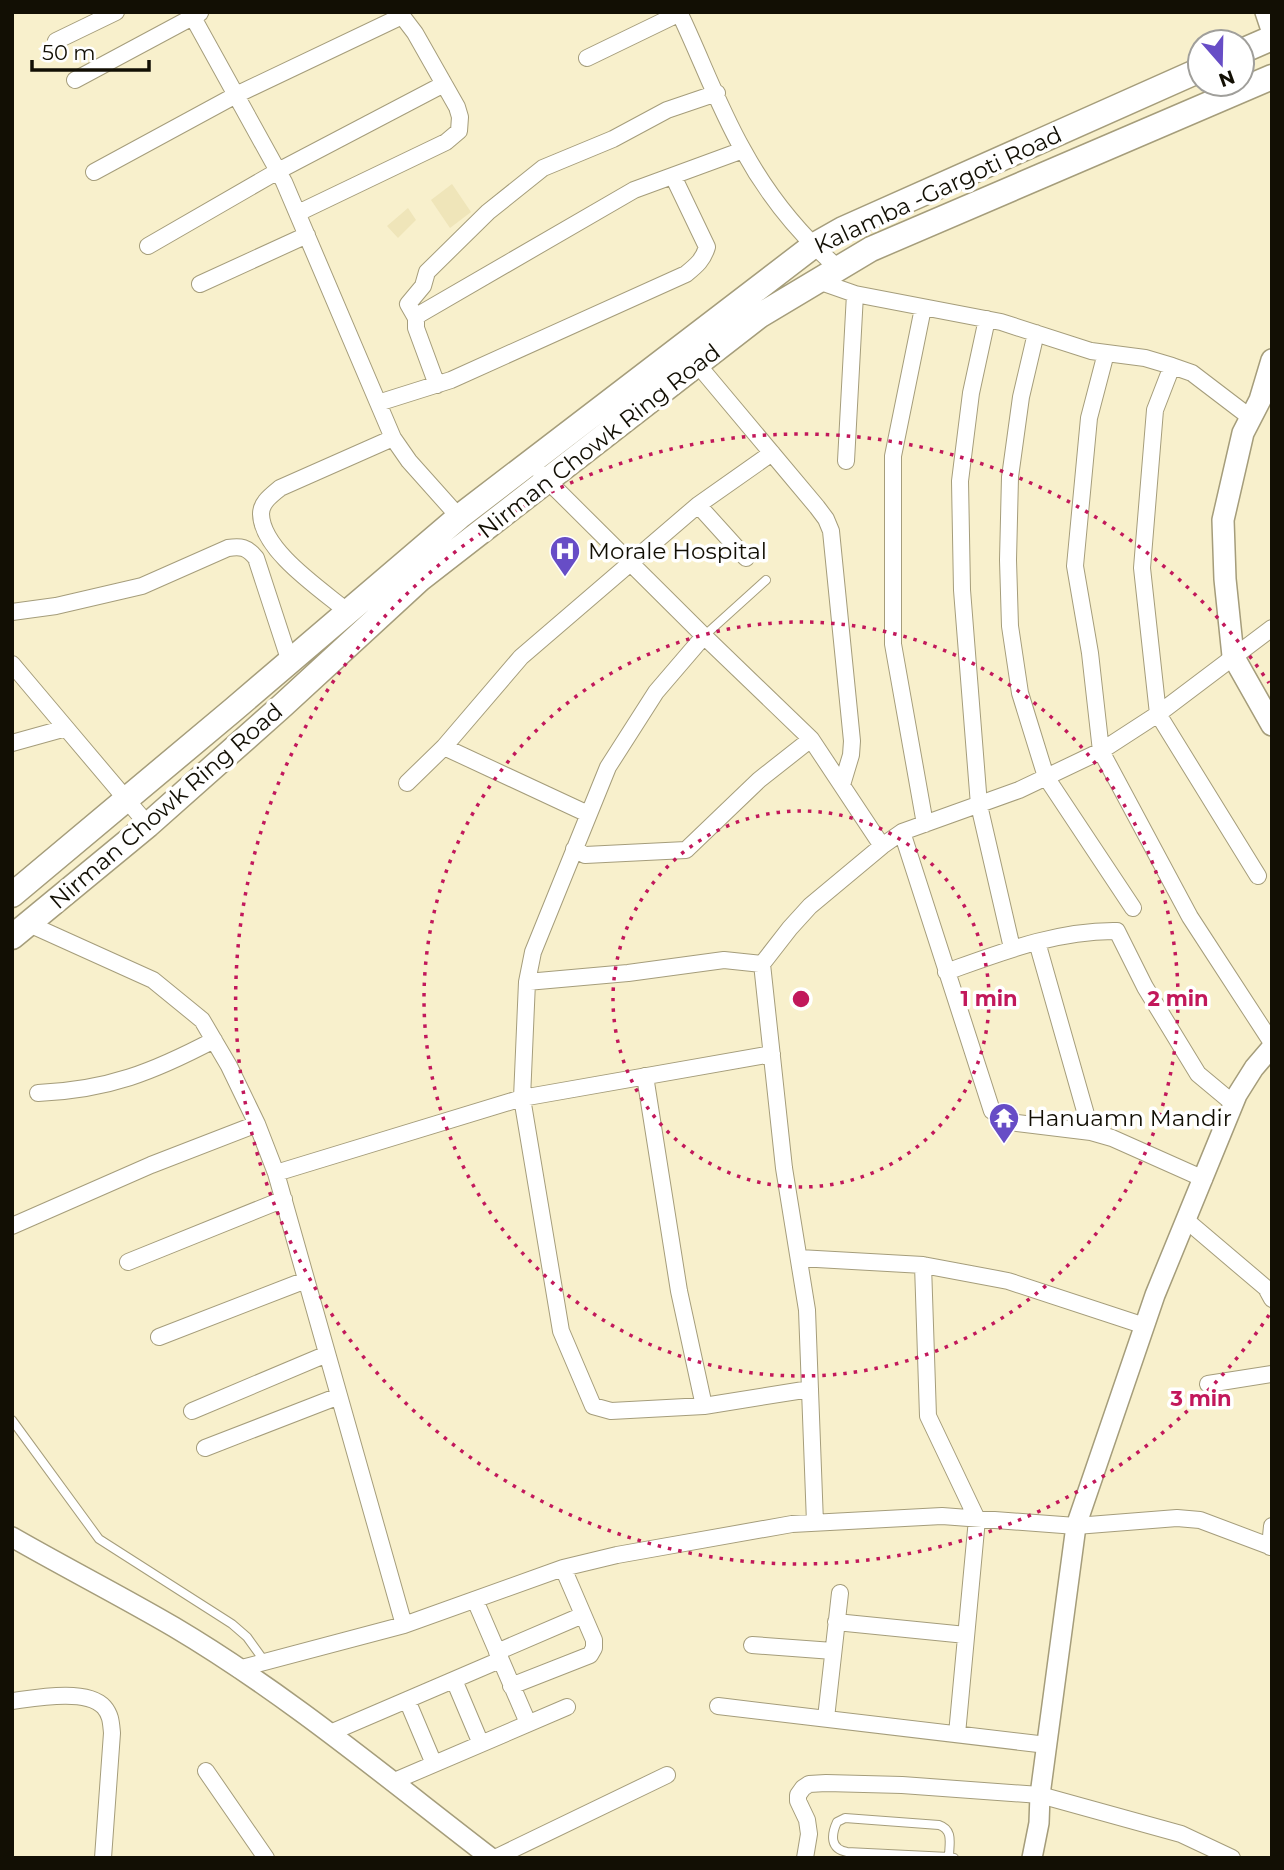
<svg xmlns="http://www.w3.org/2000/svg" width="1284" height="1870" font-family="Montserrat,sans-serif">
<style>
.built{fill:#efe5b9}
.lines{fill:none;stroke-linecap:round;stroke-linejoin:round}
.service-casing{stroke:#a59d7b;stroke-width:10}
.minor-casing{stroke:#a59d7b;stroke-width:18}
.tertiary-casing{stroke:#a59d7b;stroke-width:22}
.secondary-casing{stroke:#a59d7b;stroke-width:24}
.primary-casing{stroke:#a59d7b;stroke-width:27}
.service{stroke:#fff;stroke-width:8}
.minor{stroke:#fff;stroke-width:16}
.tertiary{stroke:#fff;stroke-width:19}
.secondary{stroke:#fff;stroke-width:21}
.primary{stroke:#fff;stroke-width:24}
.ring{fill:none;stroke:#c2185b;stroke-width:3.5;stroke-dasharray:3.5 7}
.labels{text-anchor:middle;stroke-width:7;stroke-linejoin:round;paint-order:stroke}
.street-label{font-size:23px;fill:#120f04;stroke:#fff}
.poi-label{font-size:23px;fill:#120f04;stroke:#fff;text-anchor:start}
.centre{fill:#c2185b;stroke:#fff;stroke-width:3.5}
.ring-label{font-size:21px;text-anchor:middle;font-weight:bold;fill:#c2185b;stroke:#fff;stroke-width:7;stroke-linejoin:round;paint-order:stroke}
</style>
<rect width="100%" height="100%" fill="#f8f0cc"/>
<path class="built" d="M452,184l19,28 -21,16 -19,-28z
M408,208l8,12 -18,18 -11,-12z"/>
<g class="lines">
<g class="service-casing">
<path id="service" d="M704,636l62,-56
M12,1420l87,119 133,85 15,13 18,25
M949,1858v-1c0,-13 5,-27 -10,-32l-94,-7 -8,4c-6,13 -7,27 10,30l102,5 5,1"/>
</g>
<g class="minor-casing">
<path id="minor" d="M190,12l94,170 109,256 16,23 50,56
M679,12c22,46 39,94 64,138 24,44 58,86 95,118
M56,41l60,-29
M587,58l93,-45
M75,80l125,-67
M94,172l142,-77 166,-79
M298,213l148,-71 13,-11 1,-14 -3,-10 -42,-74 -16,-21
M148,246l130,-75 166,-87
M818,281l37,13 146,28 90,29 54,7 27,8 20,7 59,45
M200,284l107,-49
M923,308l-30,148v188l32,180
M416,318l-8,-14 15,-18 4,-14 61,-60 55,-44 70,-29 54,-29 50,-17
M987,319l-16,74 -11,88 2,109 17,215 33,143
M1036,333l-15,64 -11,80 -2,83 2,66 10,67 26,84 87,131
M1106,353l-17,65 -14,148 15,87 11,98 89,166 82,126
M698,365l119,142 9,12 5,12 21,210 -1,14 -9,30
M1172,366l-17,44 -13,158 16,146 100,162
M437,385l-21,-57v-10l4,-4 214,-124 109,-40
M378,403l73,-23 235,-106c11,-9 17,-14 21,-27l-34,-71
M846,461l9,-167
M541,474l163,162 107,103 71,107
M698,505l48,53
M12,612l44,-6 86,-20 86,-38c13,-2 19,-1 28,10l34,104
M348,612c-26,-22 -86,-61 -87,-98 0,-12 11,-19 19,-26l113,-50
M704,636l-48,56 -48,75 -75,185 -6,30 -5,116 39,233 32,75 18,5 93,-5 106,-17
M12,664l54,64
M12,743l54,-15 82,97
M444,747l144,67
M407,783l37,-36 77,-90 177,-152 74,-52
M902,832l90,279 25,12 74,9 21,6 92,41
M574,849l11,6 101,-5 73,-70 52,-41
M29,924l124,56 49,40 27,46 28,58 19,49 128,452
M1037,942l54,190
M946,972c56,-20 112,-42 171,-41l28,56 53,87 36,30
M527,982l101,-9 96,-13 38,4
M645,1076l34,215 25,115
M38,1093c70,-3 115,-21 176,-53
M276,1173l246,-75 250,-44
M1186,1220l80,68 6,11
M12,1226l139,-61 106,-41
M799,1258l124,7 85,16 137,45
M128,1262l156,-63
M923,1265l5,151 49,103 -20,215
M159,1337l147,-57
M1208,1384l64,-10
M192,1411l135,-57
M205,1448l134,-52
M815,1523l-8,-213 -23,-142 -22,-204 28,-36 20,-22 72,-60 20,-14 117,-42 82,-39 57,-37 114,-86
M1270,1547l2,-21
M475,1600l53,123
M836,1622l130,13
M752,1645l81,6
M497,1652l86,-37
M238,1669l166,-44 159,-57 54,-13 175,-31 150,-8 134,10 101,-8 23,2 72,27
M454,1680l27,64
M511,1686l79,-31 4,-7v-8l-31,-72
M407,1700l27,64
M12,1701c23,-3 75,-13 92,6 7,8 7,16 8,26l-9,125
M718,1706l329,39
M826,1718l14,-125
M330,1733l170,-73
M206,1771l60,87
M392,1782l175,-75
M495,1858l172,-83
M805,1858l4,-24 -2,-14 -9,-19v-6l5,-7 6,-4 17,-1 76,2 138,10 141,39 51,24"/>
</g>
<g class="tertiary-casing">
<path id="tertiary" d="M1265,12l7,21
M12,1537c54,31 109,59 162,90 113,67 214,152 317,231
M1032,1858l7,-35 1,-28 36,-269 79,-231 82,-200 17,-27 18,-21"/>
</g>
<g class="secondary-casing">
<path id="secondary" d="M1272,360l-12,40 -17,33 -20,87 2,59 8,77 39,69"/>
</g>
<g class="primary-casing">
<path id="primary" d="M1242,51l30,-13
M12,895l221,-185 226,-193 354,-271 30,-17 357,-159
M12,937l136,-112 134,-119 138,-127 339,-263 112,-67 401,-172"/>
</g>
<use href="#service" class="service"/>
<use href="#minor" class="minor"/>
<use href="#tertiary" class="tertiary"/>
<use href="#secondary" class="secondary"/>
<use href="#primary" class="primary"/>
</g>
<g class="ring">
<circle cx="801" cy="999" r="188"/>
<circle cx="801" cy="999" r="377"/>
<path d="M1269 1315A565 565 0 1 1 1269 683"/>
</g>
<defs>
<g id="hospital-pin" transform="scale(1.575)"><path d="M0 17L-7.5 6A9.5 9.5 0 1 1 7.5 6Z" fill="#674dc6" stroke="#fff"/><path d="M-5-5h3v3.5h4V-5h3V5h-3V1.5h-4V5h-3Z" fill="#fff"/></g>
<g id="temple-pin" transform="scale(1.575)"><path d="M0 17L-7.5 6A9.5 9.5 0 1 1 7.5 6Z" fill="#674dc6" stroke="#fff"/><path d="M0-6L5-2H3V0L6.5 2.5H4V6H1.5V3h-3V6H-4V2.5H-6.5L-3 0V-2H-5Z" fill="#fff"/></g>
</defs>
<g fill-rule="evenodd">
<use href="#hospital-pin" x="565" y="551"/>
<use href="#temple-pin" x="1004" y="1118"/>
</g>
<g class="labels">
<g class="street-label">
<text transform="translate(938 190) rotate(-25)" y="8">Kalamba -Gargoti Road</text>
<text transform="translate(599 441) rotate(-38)" y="8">Nirman Chowk Ring Road</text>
<text transform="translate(166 806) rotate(-41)" y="8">Nirman Chowk Ring Road</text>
</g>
<g class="poi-label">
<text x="588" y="559">Morale Hospital</text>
<text x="1027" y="1126">Hanuamn Mandir</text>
</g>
</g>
<circle cx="801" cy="999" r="10" class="centre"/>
<g class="ring-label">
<text x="989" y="1006">1 min</text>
<text x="1178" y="1006">2 min</text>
<text x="1201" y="1406">3 min</text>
</g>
<rect width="1284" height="1870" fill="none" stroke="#120f04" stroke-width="28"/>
<g transform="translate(1221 63) rotate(160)"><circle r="33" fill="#ffffff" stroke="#a09f9b" stroke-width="2"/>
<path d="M0-5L12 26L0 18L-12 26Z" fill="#674dc6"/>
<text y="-10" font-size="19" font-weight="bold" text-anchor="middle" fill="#120f04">N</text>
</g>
<path d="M32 60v10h117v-10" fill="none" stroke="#120f04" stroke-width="3.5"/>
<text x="42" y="60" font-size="21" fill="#120f04" stroke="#ffffff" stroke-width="5" paint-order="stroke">50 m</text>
</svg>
